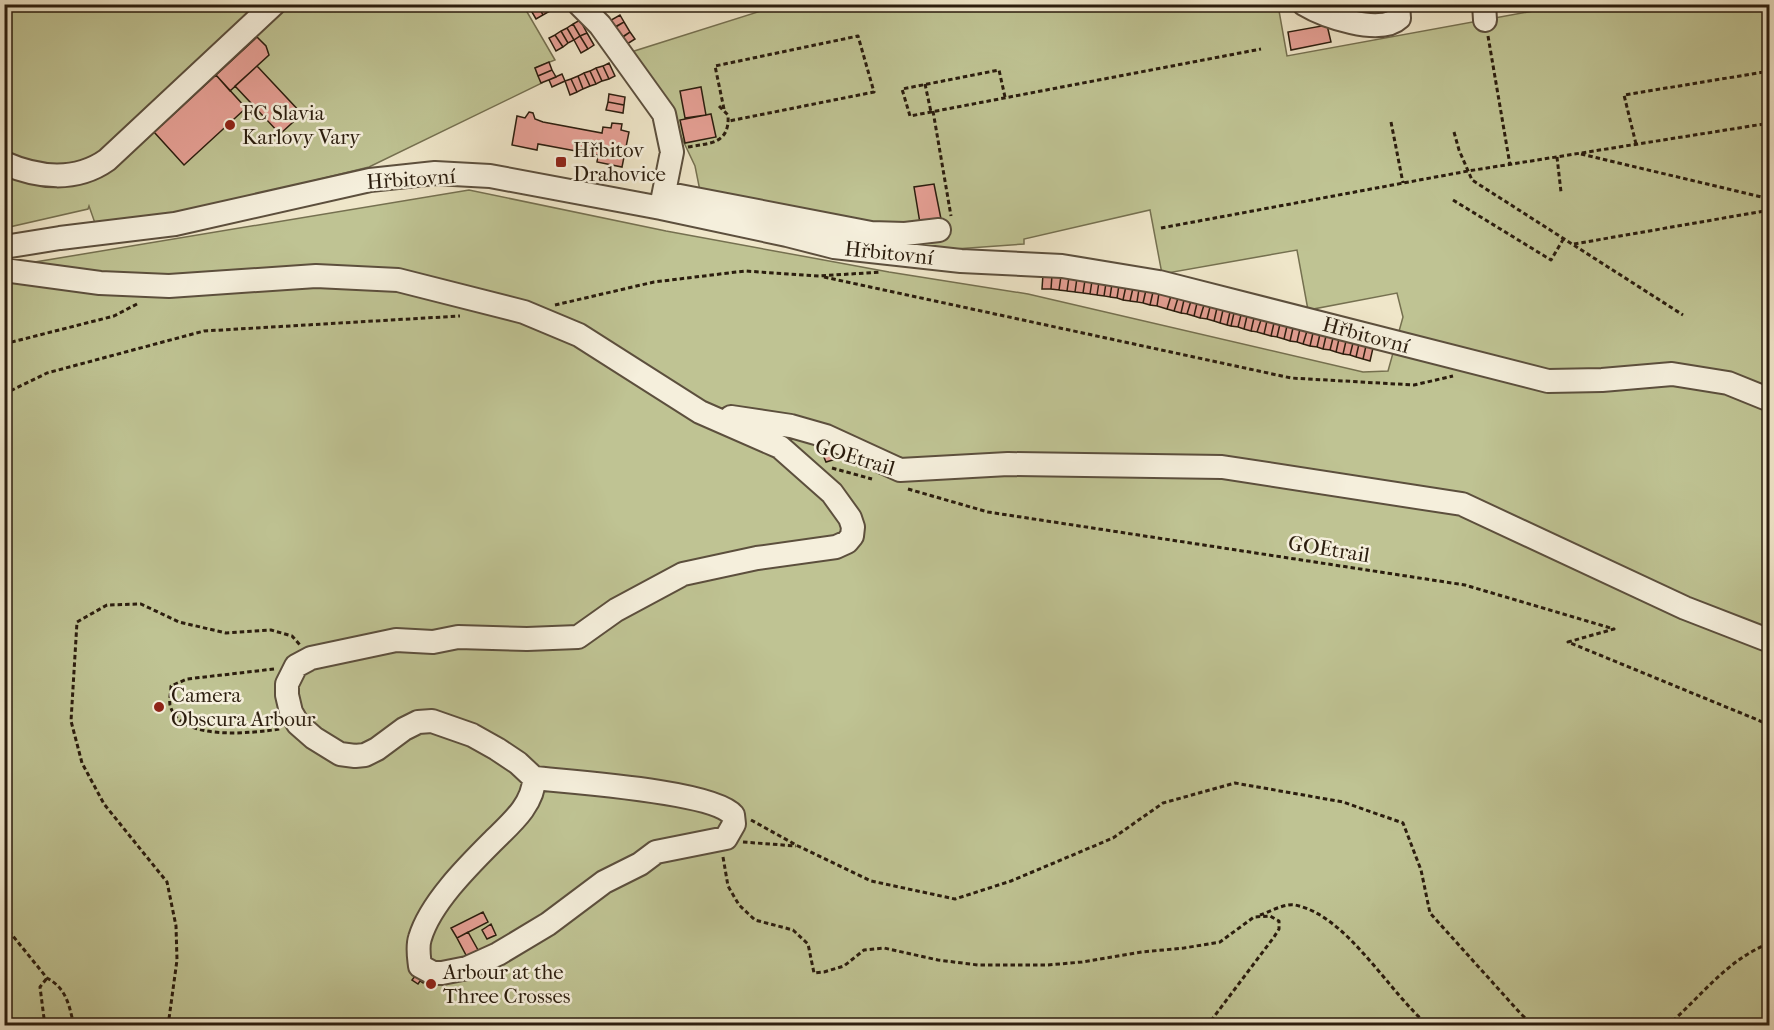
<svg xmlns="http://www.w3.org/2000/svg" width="1774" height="1030" font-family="'IM FELL French Canon',serif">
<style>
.green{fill:#bfc393;stroke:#757050;stroke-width:1.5}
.building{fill:#e59f94;stroke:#2b1d0e;stroke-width:1.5}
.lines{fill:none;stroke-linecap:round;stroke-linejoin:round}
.minor-casing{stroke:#5c4f3d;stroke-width:26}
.path{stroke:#2b1d0e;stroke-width:3;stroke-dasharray:4.5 3;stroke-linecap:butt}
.minor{stroke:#f5efdc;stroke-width:22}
.poi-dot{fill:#8f2418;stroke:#f5efdc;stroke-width:2}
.labels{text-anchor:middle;stroke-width:5;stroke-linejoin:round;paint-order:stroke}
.poi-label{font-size:21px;fill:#2b1d0e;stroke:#f5efdc;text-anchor:start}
.street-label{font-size:21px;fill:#2b1d0e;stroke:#f5efdc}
</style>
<rect width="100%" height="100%" fill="#efe6c9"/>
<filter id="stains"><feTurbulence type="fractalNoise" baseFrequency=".00333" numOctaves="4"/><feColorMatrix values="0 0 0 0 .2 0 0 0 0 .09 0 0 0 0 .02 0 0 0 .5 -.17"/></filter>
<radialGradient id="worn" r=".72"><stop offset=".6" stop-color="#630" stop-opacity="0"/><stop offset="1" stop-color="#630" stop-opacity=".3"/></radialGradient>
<path class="green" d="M783,4l495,1 9,51 279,-51h203v1020l-1764,1v-759l464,-77 197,41 223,41 139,22 335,78 25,-1 15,-54 -6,-24 -89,17 -11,-60 -135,24 -12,-64 -126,29v5l-97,7 -227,-60 -5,-25 -28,-59 -39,-54z
M4,5h519l32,55 -20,8 7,15 -173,84 -216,53 -57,6 -7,-20 -1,3 -83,19z"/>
<path class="building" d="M533,4h4l6,11 -7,4 -7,-12z
M537,4h9l4,7 -7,4z
M546,4h9l2,3 -7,4z
M620,15l4,7 -13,8 -5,-7z
M580,20l7,13 -7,3 -7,-12z
M624,22l6,10 -11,8 -8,-11z
M573,24l7,12 -6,4 -7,-12z
M1327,25l4,17 -40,8 -3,-18z
M567,28l7,12 -6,3 -7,-12z
M561,31l7,12 -5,4 -8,-12z
M630,32l5,7 -11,7 -5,-7z
M587,33l7,12 -6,4 -8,-13z
M555,35l8,12 -7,4 -7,-13z
M580,36l8,13 -7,4 -7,-13z
M257,37l9,9 3,9 -39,36 -14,-16z
M549,62l3,8 -14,6 -3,-8z
M609,63l6,13 -6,3 -6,-13z
M257,66l45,48 -22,20 -45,-48z
M603,66l6,13 -7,2 -6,-13z
M596,68l6,13 -6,3 -6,-13z
M552,70l4,7 -15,6 -3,-7z
M590,71l6,13 -6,2 -6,-13z
M584,73l6,13 -7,3 -5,-13z
M562,74l3,7 -13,6 -3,-7z
M216,75l30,33 -62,57 -30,-33 4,-4 -5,-5 4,-3 5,5z
M578,76l5,13 -6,3 -6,-13z
M571,79l6,13 -7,3 -5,-14z
M701,87l5,28 -21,3 -5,-27z
M609,94l16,3 -1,8 -16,-3z
M608,102l16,3 -1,8 -17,-3z
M529,112l4,1 2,6 8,3 59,11 1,-6 8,1 1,-5 10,1 -1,6 8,2 -7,35 -25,-5 1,-7 -60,-11 -1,6 -25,-5 5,-29 8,2z
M711,114l5,23 -31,6 -5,-23z
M934,184l7,35 -21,4 -6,-36z
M1043,274l9,1 -1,14h-9z
M1052,275l9,1 -2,14 -8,-1z
M1061,276l8,1 -2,14 -8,-1z
M1069,277l8,1 -2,14 -8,-1z
M1077,278l8,2 -2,13 -8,-1z
M1085,280l7,1 -2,13 -7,-1z
M1092,281l7,1 -2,13 -7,-1z
M1099,282l7,1 -2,13 -7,-1z
M1106,283l6,1 -2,13 -6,-1z
M1112,284l7,1 -2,13 -7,-1z
M1119,285l7,1 -3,14 -6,-2z
M1126,286l7,2 -3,13 -7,-1z
M1133,288l6,1 -2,13 -7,-1z
M1139,289l7,1 -3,13 -6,-1z
M1146,290l7,2 -3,13 -7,-2z
M1153,292l6,1 -2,13 -7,-1z
M1159,293l12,3 -4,13 -10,-3z
M1171,296l7,2 -4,13 -7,-2z
M1178,298l6,2 -3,13 -7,-2z
M1184,300l7,1 -4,13 -6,-1z
M1191,301l6,2 -3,13 -7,-2z
M1197,303l7,2 -4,13 -6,-2z
M1204,305l6,2 -3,12 -7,-1z
M1210,307l7,1 -3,13 -7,-2z
M1217,308l6,2 -3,13 -6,-2z
M1223,310l7,2 -3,13 -7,-2z
M1230,312l4,1 -3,13 -4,-1z
M1234,313l7,2 -3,12 -7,-1z
M1241,315l6,1 -3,13 -6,-2z
M1247,316l7,2 -3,13 -7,-2z
M1254,318l7,2 -4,12 -6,-1z
M1261,320l6,1 -3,13 -7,-2z
M1267,321l7,2 -3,13 -7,-2z
M1274,323l6,1 -3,13 -6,-1z
M1280,324l7,2 -3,13 -7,-2z
M1287,326l6,2 -3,13 -6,-2z
M1293,328l7,1 -3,13 -7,-1z
M1300,329l7,2 -4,13 -6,-2z
M1307,331l6,2 -3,13 -7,-2z
M1313,333l7,1 -3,13 -7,-1z
M1320,334l6,2 -3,13 -6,-2z
M1326,336l7,2 -3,12 -7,-1z
M1333,338l6,1 -3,13 -6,-2z
M1339,339l7,2 -3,13 -7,-2z
M1346,341l7,2 -3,12 -7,-1z
M1353,343l6,1 -3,13 -6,-2z
M1359,344l7,2 -3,13 -7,-2z
M1366,346l7,2 -3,13 -7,-2z
M831,444l5,15 -10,3 -6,-14z
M483,912l5,10 -31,16 -6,-10z
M491,924l5,11 -9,4 -5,-9z
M468,932l10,18 -11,7 -10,-19z
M418,972l7,7 -2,4 -3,-2 -2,3 -6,-4z"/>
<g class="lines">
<g class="minor-casing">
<path id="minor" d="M579,4l21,21 64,89 8,38 -11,55
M1304,4c20,12 76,32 95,14l-1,-14
M1484,4l1,16
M4,163c34,15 72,19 103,-3l167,-156
M664,193l207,40 34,1 34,-4
M4,247l56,-9 115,-14 195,-44 65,-7 55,3 171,32 126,27 47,12 127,14 101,5 97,16 389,99 54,-1 70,-6 56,9 42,17
M4,270l96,13 69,3 147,-10 82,4 126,32 55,23 121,77 80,35 52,46 18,25 3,9 -1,9 -5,6 -11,5 -79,11 -74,16 -67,36 -38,27 -51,2 -69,-2 -25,5 -37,-2 -85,18 -15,8 -9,18v11l4,17 7,12 16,14 26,16 15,2 10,-1 12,-6 27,-20 14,-7 14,-1 40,14 25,14 21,14 16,15c0,27 -25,47 -42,64 -25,25 -62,62 -72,96 -3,9 -1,19 0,28l13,7h9l25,-5 31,-14 50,-30 56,-42 36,-18 16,-12 70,-14 8,-14 -1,-9c-20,-24 -163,-33 -199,-37
M731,417l60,9 35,10 74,34 108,-6 214,3 240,37 223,104 85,33"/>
</g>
<path class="path" d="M1488,36l22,129
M925,84l6,28
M1005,97l-6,-27 -97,19 8,27 351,-67
M724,109l-9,-43 143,-30 16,56 -145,29
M933,111l18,105
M1391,122l12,61
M1454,132l5,18 13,30 211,135
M1636,144l-12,-49 146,-24
M688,147c22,-4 42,-3 40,-32l-11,-11
M1581,154l189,45
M1557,157l4,35
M1453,200l98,60 13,-22
M1161,228l307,-57 302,-48
M1574,244l196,-34
M824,277l467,101 123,7 39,-9
M555,305l99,-23 91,-11 74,5 62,-4
M4,344l110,-28 23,-12
M4,394l43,-21 157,-42 256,-15
M832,468l40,11
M908,489l80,23 477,73 149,44 -46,13 202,83
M274,669l-87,10 -16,7c0,6 -2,13 -1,19 9,37 82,28 110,24
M751,820l47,26 73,35 84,18 56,-18 102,-43 50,-35 72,-20 108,19 60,21 18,47 9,43 91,101 13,12
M743,842l53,4
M723,857l5,29 11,19 16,15 38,10 15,14 6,29 10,-1 20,-6 20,-16 20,-2 54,12 40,5h70l34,-3 60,-10 42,-4 36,-6 34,-25 16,-1 9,5v8l-5,8 -67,89
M1260,915c9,-3 25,-12 35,-10 52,10 94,88 134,121
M4,925l43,53c20,11 22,27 27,48
M45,1026l-5,-39 7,-9
M168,1026l9,-66 -1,-34 -9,-44 -63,-78 -22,-41 -11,-42 6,-99 30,-17 34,-1 38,18 47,11 45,-3 21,6 8,9
M1306,1026h7
M1667,1026c34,-29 59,-66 103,-83"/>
<use href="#minor" class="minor"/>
</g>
<g class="poi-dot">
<circle cx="230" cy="125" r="6"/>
<rect x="555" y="156" width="12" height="12" rx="3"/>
<circle cx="159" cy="707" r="6"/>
<circle cx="431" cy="984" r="6"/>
</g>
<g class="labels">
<g class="poi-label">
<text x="242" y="120">FC Slavia<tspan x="242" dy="24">Karlovy Vary</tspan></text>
<text x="573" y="157">Hřbitov<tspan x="573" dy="24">Drahovice</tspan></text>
<text x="171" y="702">Camera<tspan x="171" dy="24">Obscura Arbour</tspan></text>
<text x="443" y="979">Arbour at the<tspan x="443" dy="24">Three Crosses</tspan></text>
</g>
<g class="street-label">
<text transform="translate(411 179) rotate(-4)" y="7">Hřbitovní</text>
<text transform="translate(889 253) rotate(6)" y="7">Hřbitovní</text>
<text transform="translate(1366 335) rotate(15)" y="7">Hřbitovní</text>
<text transform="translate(855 457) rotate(17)" y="7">GOEtrail</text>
<text transform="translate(1329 549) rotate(9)" y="7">GOEtrail</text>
</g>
</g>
<rect width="1774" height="1030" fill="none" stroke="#efe6c9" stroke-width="24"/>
<rect x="6" y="6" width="1762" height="1018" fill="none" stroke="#2b1d0e" stroke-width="3"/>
<rect x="12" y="12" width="1750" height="1006" fill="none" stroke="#2b1d0e" stroke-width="1.5"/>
<rect width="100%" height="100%" filter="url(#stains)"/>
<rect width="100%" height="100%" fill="url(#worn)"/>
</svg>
